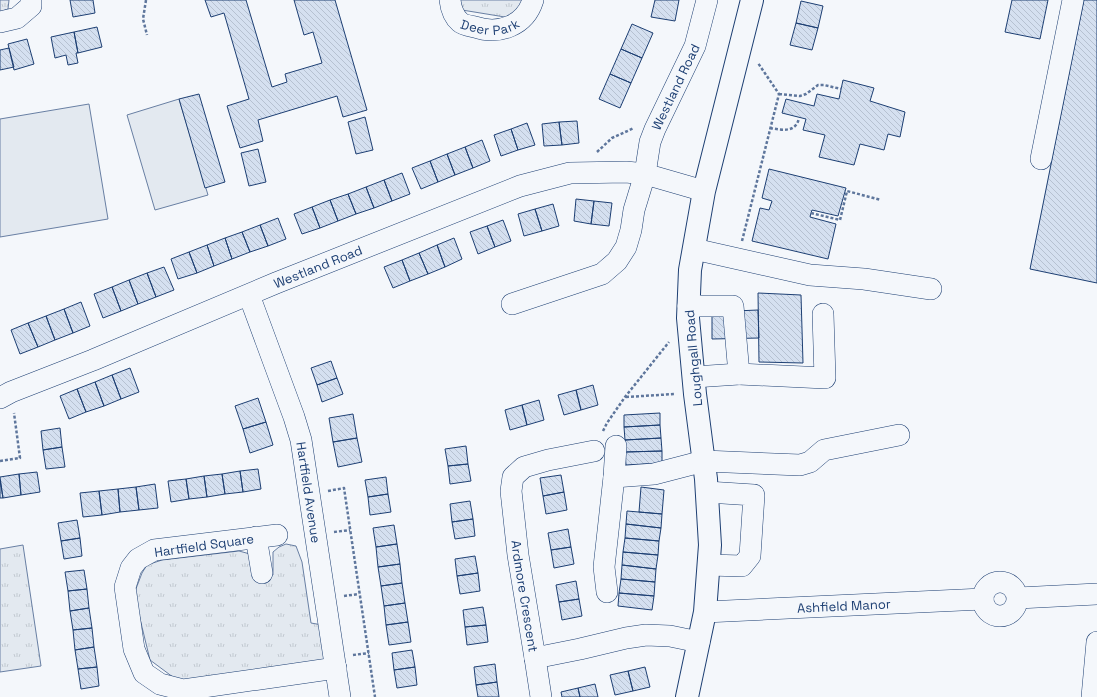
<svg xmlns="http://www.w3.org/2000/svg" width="1097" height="697" font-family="'Space Grotesk',sans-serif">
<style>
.grass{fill:url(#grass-tufts);stroke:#687fa3}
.pitch{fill:#e3e9f0;stroke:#687fa3}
.building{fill:url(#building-back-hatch);stroke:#1d3f73}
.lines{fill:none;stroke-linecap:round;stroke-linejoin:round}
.minor-casing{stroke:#1d3f73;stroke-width:22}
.major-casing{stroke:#1d3f73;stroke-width:24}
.path{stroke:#5e769c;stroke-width:2.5;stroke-dasharray:3 2;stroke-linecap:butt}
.minor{stroke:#f4f7fb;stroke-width:21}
.major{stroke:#f4f7fb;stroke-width:22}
.labels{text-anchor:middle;stroke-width:3;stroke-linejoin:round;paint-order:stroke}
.street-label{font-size:13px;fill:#1d3f73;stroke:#f4f7fb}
</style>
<defs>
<pattern id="grass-tufts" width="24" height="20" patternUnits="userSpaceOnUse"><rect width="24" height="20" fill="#e3e9f0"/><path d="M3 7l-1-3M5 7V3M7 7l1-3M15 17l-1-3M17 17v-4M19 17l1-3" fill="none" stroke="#c2c9d1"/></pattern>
<pattern id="building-back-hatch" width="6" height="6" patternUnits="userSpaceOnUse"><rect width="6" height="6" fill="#d5e0f0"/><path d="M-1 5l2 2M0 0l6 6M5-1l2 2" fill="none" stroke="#b6c1d1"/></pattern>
</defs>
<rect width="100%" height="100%" fill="#f4f7fb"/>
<path class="grass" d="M0,0h9l-1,9 -8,3z
M460,0h64l-13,18 -49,-8z
M286,544l10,2 6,16 9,61 17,3 2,18 -9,23 -136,19 -35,-26 -16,-66 8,-21 5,-8 15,-5 77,-9 11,3 5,22 18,-1v-23l6,-5z
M23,545l18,121 -41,6v-123z"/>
<path class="pitch" d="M179,99l29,96 -53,15 -28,-95z
M89,104l19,115 -108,18v-118z"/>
<path class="building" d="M70,0h23l2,13 -22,4z
M205,0h41l26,87 15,-5 -2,-8 37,-11 -9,-31 -9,3 -10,-35h41l32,110 -24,7 -6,-21 -79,24 5,21 -23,7 -13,-42 22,-7 -25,-86 -13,4z
M655,0h24l-4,21 -24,-4z
M1012,0h36l-8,39 -35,-7z
M1084,0h13v283l-67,-14z
M801,1l22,5 -5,22 -22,-5z
M796,23l22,5 -6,22 -22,-5z
M632,24l21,9 -11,25 -21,-9z
M97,27l5,20 -24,6 -4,-21z
M74,32l4,21h-2l2,10 -10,2 -2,-10 -11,3 -4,-21z
M27,39l7,25 -20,6 -6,-26z
M9,48l5,19 -14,3v-20z
M621,49l21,9 -11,25 -21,-9z
M610,74l21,9 -11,25 -21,-9z
M843,80l31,8 -4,13 35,11 -5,25 -12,-3 -4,16 -24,-6 -6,21 -35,-8 6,-22 -22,-5 3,-11 -24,-6 4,-14 28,7 3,-12 22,5z
M199,94l26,88 -20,6 -26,-89z
M365,117l8,33 -17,4 -8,-32z
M577,121l2,22 -17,2 -3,-23z
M559,122l3,23 -18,1 -2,-22z
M527,123l8,22 -17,5 -7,-21z
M511,129l7,21 -17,6 -7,-21z
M482,140l8,21 -17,7 -8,-21z
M465,147l8,21 -18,7 -8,-21z
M258,149l8,33 -17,4 -8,-33z
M447,154l8,21 -17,7 -8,-21z
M430,161l8,21 -17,7 -9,-21z
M769,169l77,19 -8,28 -26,-6 -1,3 -1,4 26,7 -8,35 -76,-18 8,-33 9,2 3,-9 -10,-3z
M402,173l8,21 -18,7 -8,-21z
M384,180l8,21 -18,7 -8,-21z
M366,187l8,21 -18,6 -8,-20z
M348,194l8,20 -18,7 -8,-21z
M576,199l18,2 -3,23 -17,-3z
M330,200l8,21 -18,7 -8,-21z
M594,201l18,2 -3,23 -18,-2z
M553,204l6,22 -17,5 -7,-22z
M312,207l8,21 -18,6 -8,-20z
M535,209l7,22 -18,5 -6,-22z
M278,218l8,21 -18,7 -8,-21z
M503,220l8,21 -16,6 -8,-21z
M260,225l8,21 -18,6 -8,-20z
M487,226l8,21 -17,7 -8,-22z
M242,232l8,20 -18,7 -7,-21z
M225,238l7,21 -18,7 -7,-21z
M454,238l8,21 -17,8 -8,-22z
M207,245l7,21 -17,7 -8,-21z
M437,245l8,22 -17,7 -9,-21z
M189,252l8,21 -19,6 -7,-20z
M419,253l9,21 -18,7 -8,-21z
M402,260l8,21 -17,7 -9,-21z
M164,267l10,23 -18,7 -9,-24z
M147,273l9,24 -18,7 -9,-24z
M129,280l9,24 -17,7 -9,-24z
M112,287l9,24 -18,7 -9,-24z
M758,293l43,2 2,68 -44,-1z
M81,302l9,24 -17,7 -9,-24z
M64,309l9,24 -18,7 -9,-24z
M758,310l1,28 -47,1v-27z
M46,316l9,24 -17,7 -10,-24z
M28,323l10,24 -18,7 -9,-24z
M331,361l6,17 -20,7 -6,-17z
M130,368l9,24 -18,7 -9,-24z
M112,375l9,24 -17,7 -9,-24z
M337,378l6,16 -21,8 -5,-17z
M95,382l9,24 -18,6 -9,-23z
M593,385l5,20 -17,5 -5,-20z
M77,389l9,23 -17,7 -9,-23z
M576,390l5,20 -17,5 -6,-20z
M258,398l8,24 -23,7 -8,-23z
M539,400l5,20 -17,5 -5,-20z
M522,405l5,20 -17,5 -5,-20z
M660,413v12l-36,2v-12z
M353,414l4,24 -24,4 -4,-24z
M266,422l7,23 -23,8 -7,-24z
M660,425l1,13 -36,2 -1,-13z
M60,428l2,19 -19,3 -2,-19z
M357,438l5,24 -24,5 -5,-25z
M661,438l1,13 -37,1v-12z
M466,446l2,18 -20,2 -3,-17z
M62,447l3,20 -19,2 -3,-19z
M662,451v12l-36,2 -1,-13z
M468,464l3,17 -21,3 -2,-18z
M258,469l3,20 -18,3 -3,-21z
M240,471l3,21 -18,2 -3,-20z
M37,472l3,20 -19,3 -2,-21z
M19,474l2,21 -18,3 -3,-21z
M222,474l3,20 -18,3 -3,-21z
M561,475l3,17 -21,4 -3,-18z
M204,476l3,21 -18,2 -3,-20z
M386,477l2,17 -20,3 -3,-17z
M186,479l3,20 -18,3 -3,-21z
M0,480l3,18h-3z
M155,484l3,24 -19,2 -3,-23z
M136,487l3,23 -19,2 -2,-23z
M641,487l23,3 -2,24 -23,-2z
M118,489l2,23 -18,3 -3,-24z
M99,491l3,24 -19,2 -3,-24z
M564,492l3,18 -21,4 -3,-18z
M388,494l3,18 -21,3 -2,-18z
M470,501l3,18 -21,3 -2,-18z
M627,511l35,3 -1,14 -35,-4z
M473,519l2,17 -20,3 -3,-17z
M77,520l3,18 -19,3 -3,-18z
M626,524l35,4 -2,13 -34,-3z
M394,525l3,19 -21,3 -3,-19z
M568,529l3,18 -20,3 -3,-17z
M80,538l2,18 -18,3 -3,-18z
M625,538l34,3 -1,14 -35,-3z
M397,544l3,20 -22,3 -2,-20z
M571,547l3,17 -20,4 -3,-18z
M623,552l35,3 -2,14 -34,-4z
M475,556l3,17 -21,3 -2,-17z
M400,564l2,19 -21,3 -3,-19z
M622,565l34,4 -1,13 -34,-3z
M84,570l3,19 -19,2 -3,-19z
M478,573l2,18 -20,3 -3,-18z
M621,579l34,3 -1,14 -35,-3z
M576,581l3,18 -20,3 -3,-17z
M402,583l3,20 -21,3 -3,-20z
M87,589l2,19 -19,3 -2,-20z
M619,593l35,3 -2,14 -34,-4z
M579,599l3,17 -20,4 -3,-18z
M405,603l3,19 -22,3 -2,-19z
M483,607l3,18 -21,2 -2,-17z
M89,608l3,20 -19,2 -3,-19z
M408,622l3,20 -22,3 -3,-20z
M486,625l2,17 -21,3 -2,-18z
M92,628l2,19 -19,3 -2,-20z
M94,647l3,20 -19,2 -3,-19z
M412,650l3,17 -21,3 -2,-17z
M495,664l2,18 -21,3 -2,-18z
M97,667l2,19 -18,3 -3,-20z
M415,667l2,18 -20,3 -3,-18z
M645,667l5,20 -17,4 -5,-20z
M628,671l5,20 -18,4 -5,-20z
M497,682l2,15h-21l-2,-12z
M595,684l3,13h-18l-2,-9z
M578,688l2,9h-18l-1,-5z"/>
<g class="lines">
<g class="minor-casing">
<g id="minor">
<path id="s1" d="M450,0c1,9 3,16 10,22 3,3 10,4 15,5 24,8 50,-1 58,-27"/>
<path d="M0,22l17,-4 14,-12v-6"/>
<path d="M1041,159l32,-159"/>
<path d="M694,249l116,26 54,4 67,10"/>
<path id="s2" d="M249,295l45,122 7,23 39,257"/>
<path id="s3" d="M512,304l90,-30 15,-13 9,-14 5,-17 3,-20 11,-36 5,-32 5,-13 40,-83 12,-46"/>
<path d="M688,306h45l6,68 -45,3"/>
<path d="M739,374l86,4 -2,-64"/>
<path id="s4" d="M0,398l11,-6 82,-32 183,-77 244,-97 50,-13 56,-1 19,2 59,17"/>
<path id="s5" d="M594,451l-46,9 -24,7 -11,10 -2,14 7,64 17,103 45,-9 46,-11 20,-3 24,1 29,6"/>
<path d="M614,477l40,-3 50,-13 96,4 10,-3 14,-12 75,-15"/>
<path d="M707,492l47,3 -4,61 -8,10 -33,-1"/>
<path d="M277,535l-123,15 -16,9 -7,9 -6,19 9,62 10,24 16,11 23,6 153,-22"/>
<path d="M256,537l6,36"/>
<circle cx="1000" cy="599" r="17"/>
<path d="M607,592l-3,-25 10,-90 2,-31"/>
<path d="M1018,598l79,-4"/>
<path id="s6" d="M705,612l278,-13"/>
<path d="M535,658l6,39"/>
<path d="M1092,697l5,-55"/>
</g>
</g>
<g class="major-casing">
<path id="major" d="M687,697l18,-85 5,-67 -4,-66 -11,-85 -7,-76 2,-48 14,-79 48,-191"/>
</g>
<path class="path" d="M146,0l-3,19 4,16
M779,94l21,2 6,-2 12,-9h6l17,4
M770,128c12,2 26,5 29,-10
M597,152l15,-14 22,-10
M811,213l29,7 7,-29 34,9
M742,241l37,-147 -21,-31
M626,397l49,-3
M603,431l4,-8 18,-26 44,-55
M0,461l20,-3 -6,-45
M328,491l16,-3 31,209
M334,532l16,-2
M344,596l15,-2
M353,655l16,-2"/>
<use href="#minor" class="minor"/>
<use href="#major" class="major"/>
</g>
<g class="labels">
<g class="street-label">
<text dy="5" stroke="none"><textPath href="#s1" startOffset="56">Deer Park</textPath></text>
<text dy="5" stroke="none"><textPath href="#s3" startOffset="300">Westland Road</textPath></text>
<text dy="5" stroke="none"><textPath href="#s4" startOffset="344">Westland Road</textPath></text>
<text transform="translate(693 358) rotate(-95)" y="5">Loughgall Road</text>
<text dy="5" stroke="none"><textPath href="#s2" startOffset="207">Hartfield Avenue</textPath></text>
<text transform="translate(204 545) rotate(-8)" y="5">Hartfield Square</text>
<text dy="5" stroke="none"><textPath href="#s5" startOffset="207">Ardmore Crescent</textPath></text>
<text dy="5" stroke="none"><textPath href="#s6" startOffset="139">Ashfield Manor</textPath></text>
</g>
</g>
</svg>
